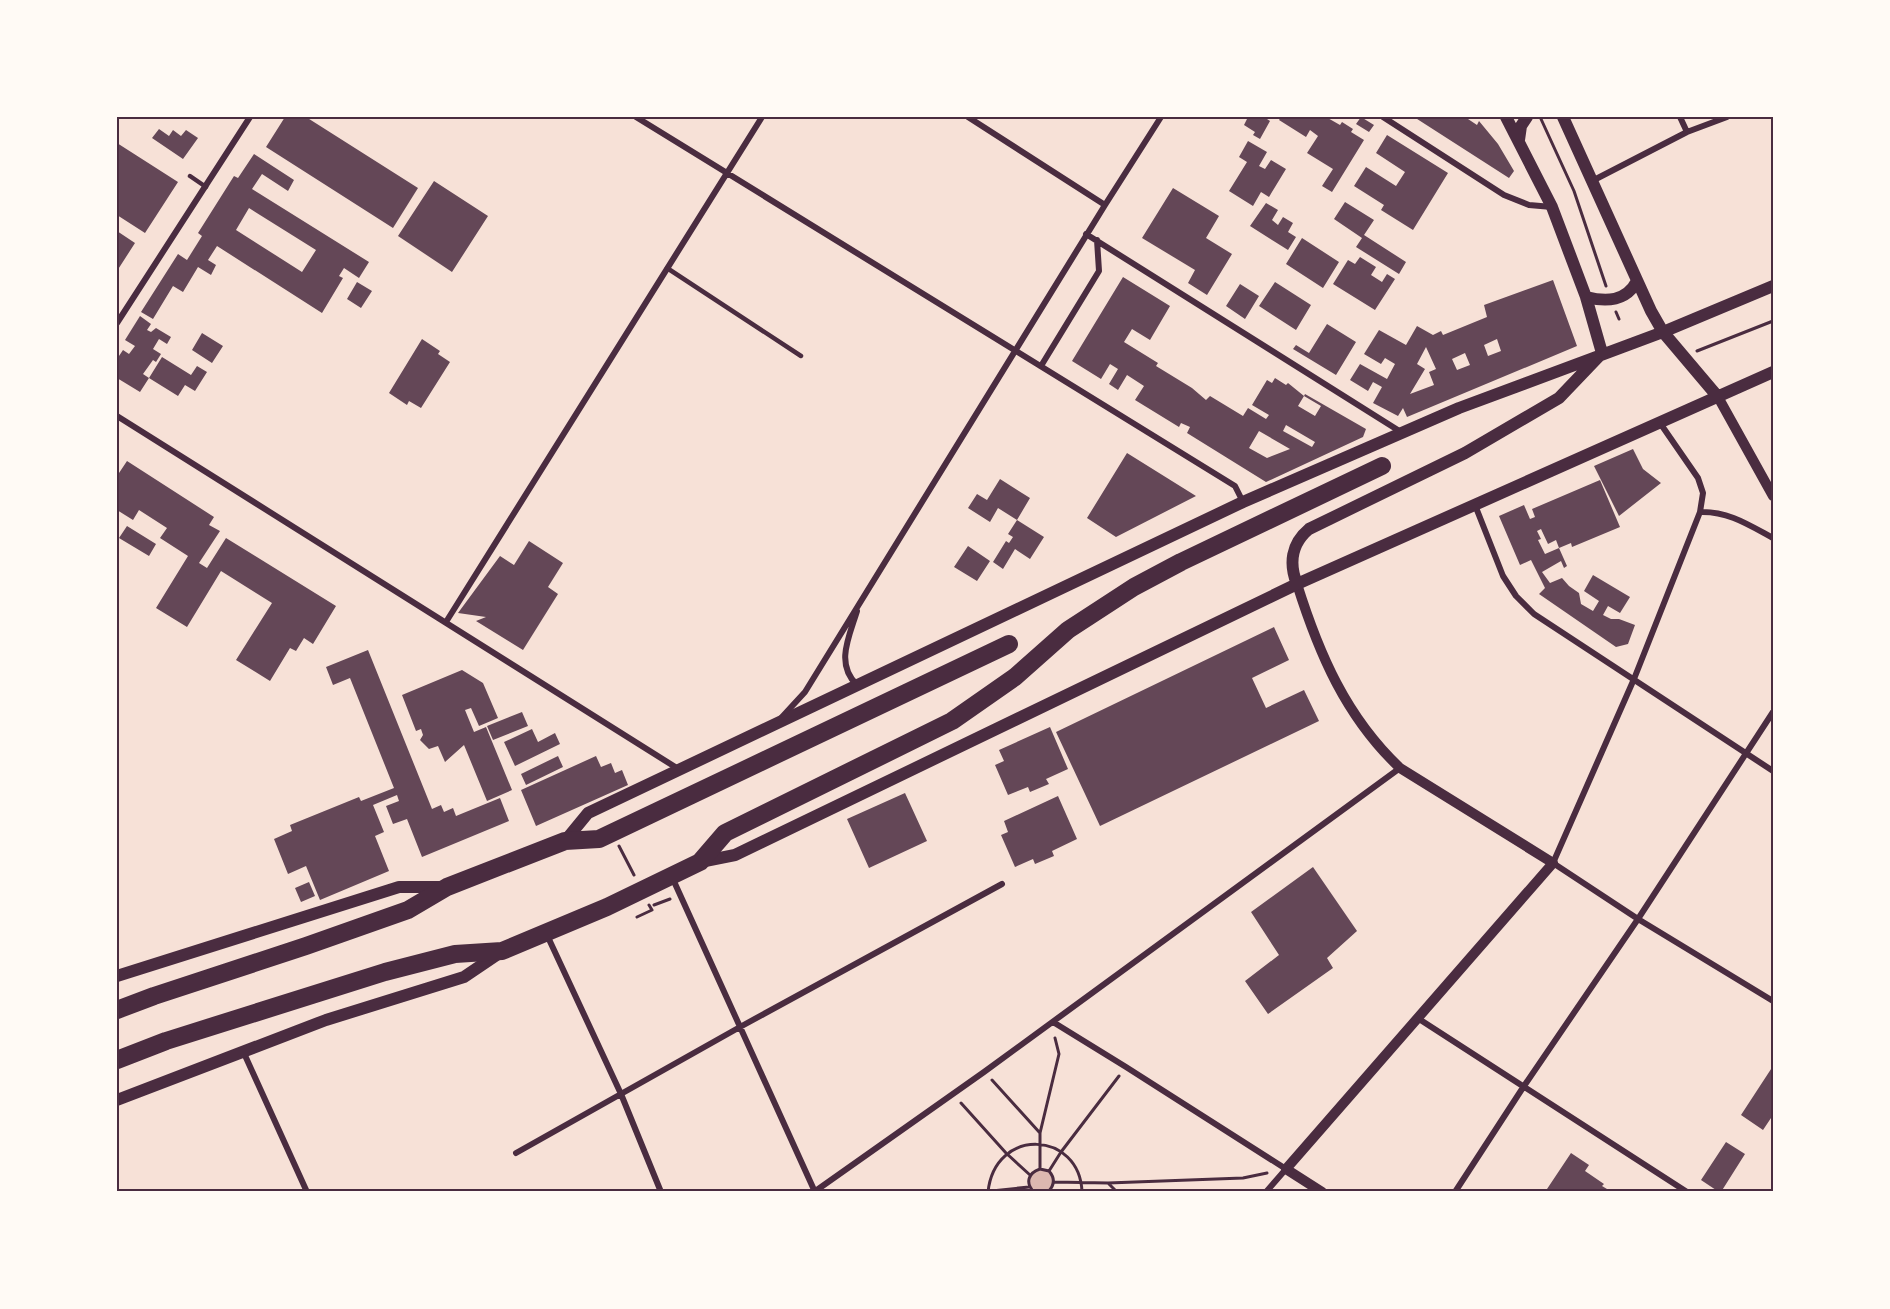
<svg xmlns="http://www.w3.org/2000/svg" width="1890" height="1309" font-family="'Golos Text',sans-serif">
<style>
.water{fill:#dcb8b0}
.building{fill:#644757;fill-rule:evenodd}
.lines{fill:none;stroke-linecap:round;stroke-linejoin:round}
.path{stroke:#4a2c40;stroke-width:3}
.service{stroke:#4a2c40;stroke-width:4.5}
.minor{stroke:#4a2c40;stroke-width:6}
.tertiary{stroke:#4a2c40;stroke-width:10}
.secondary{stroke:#4a2c40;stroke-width:12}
.motorway{stroke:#4a2c40;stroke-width:18}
.neatline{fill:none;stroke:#4a2c40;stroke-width:2}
</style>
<rect width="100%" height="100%" fill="#f7e1d7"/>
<path class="water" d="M1036,1170l13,1 5,11 -6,10h-14l-5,-5 1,-12z"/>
<path class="building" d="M285,117h21l112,71 -25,40 -127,-81z
M1248,117h10l4,2 2,-2 6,4 -10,18 -7,-4 2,-3 -11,-7z
M1281,117h45l14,8 2,-3 11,7 -2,3 13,8 -32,52 -10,-6 11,-17 -26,-16 11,-17 -8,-6 -4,7 -27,-17z
M1361,117l13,8 -5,7 -13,-8z
M1414,117h55l-1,2 9,6 2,-4 19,23 16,27 -5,7z
M159,129l10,7 4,-6 8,6 5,-6 12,8 -15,21 -31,-21z
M1387,135l61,38 -35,57 -32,-20 3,-5 -30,-19 12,-19 30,19 9,-14 -29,-19z
M1248,141l19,11 -8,14 6,3 6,-9 15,9 -17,28 -8,-5 -8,14 -24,-15 18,-29 -8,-5z
M117,143l61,39 -33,51 -28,-18z
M254,154l40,26 -6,11 -26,-17 -10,15 117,73 -10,16 -15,-10 -5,8 4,2 -21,35 -105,-67 -9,14 8,5 -5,10 -13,-8 -15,25 -10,-6 -20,33 -12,-7 37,-58 9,6 15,-24 -4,-3 36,-57 4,2zM249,208l67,42 -14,22 -66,-42z
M434,181l54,35 -36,56 -54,-36z
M1173,188l46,28 -13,22 26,16 -25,41 -19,-12 7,-13 -53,-32z
M1345,202l29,18 -10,15 42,27 -7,12 -43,-27 6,-9 -28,-19z
M1266,203l12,7 -6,10 6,5 5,-8 10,6 -5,9 8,5 -8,13 -38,-24z
M117,231l18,12 -18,28z
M1302,238l37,24 -16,26 -37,-24z
M1360,257l16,10 -5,8 11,7 5,-8 8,5 -20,31 -42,-26 15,-24 7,4z
M1123,277l47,29 -20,34 -18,-11 -8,13 34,21 -2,3 36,22 14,12 4,-4 33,20 5,-8 18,11 3,-4 -17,-10 15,-25 5,3 3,-5 11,7 2,-2 16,13 1,-2 61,35 -3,8 -97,45 -79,-49 3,-6 -9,-4 -2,4 -44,-27 9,-14 -17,-11 -9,15 -9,-6 9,-15 -8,-5 -9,15 -29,-18zM1304,396l17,10 -6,10 -17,-10zM1286,425l29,17 -3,5 -29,-16zM1259,431l31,18 -23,9 -18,-10z
M1553,280l24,66 -170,71 -4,-9 -5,8 -25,-13 9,-16 -9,-5 -5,9 -18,-11 10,-16 27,15 8,-15 -10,-6 -4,6 -17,-10 15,-24 27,15 11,-19 16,9 8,-4 2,4 44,-18 -3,-12zM1497,339l4,12 -13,5 -4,-11zM1426,347l10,22 -7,3 5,13 -24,9 15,-25 -8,-5zM1465,353l5,12 -13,5 -5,-11z
M357,282l15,9 -11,17 -14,-9z
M1275,282l36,23 -15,25 -37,-24z
M1240,284l19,12 -14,23 -19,-13z
M140,316l11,8 -4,6 4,2 5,-4 15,9 -4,7 -8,-5 -6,10 8,5 -5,8 -3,-2 -10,14 6,4 -9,14 -23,-14v-19l6,-9 6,4 6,-8 -10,-6z
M1327,324l29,18 -20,33 -43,-26 3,-4 13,8z
M202,333l21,13 -11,17 -20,-13z
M422,339l18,12 -2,3 12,8 -29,46 -12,-7 -2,4 -18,-12z
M162,357l29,18 6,-9 10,6 -12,19 -10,-6 -7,11 -29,-18z
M1633,449l10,20 18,14 -42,33 -25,-50z
M1127,453l69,43 -80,41 -29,-19z
M127,461l87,56 -5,8 11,6 -21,32 8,5 19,-30 110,68 -23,38 -9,-6 -8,13 -6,-3 -20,33 -34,-21 36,-57 -51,-32 -34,56 -31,-19 32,-52 -28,-18 7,-10 -28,-18 -6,10 -16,-10v-34z
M1000,479l30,19 -13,22 -19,-12 -8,14 -22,-14 9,-14 10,6z
M1600,480l20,47 -48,20 -1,-4 -12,5 8,18 -3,2 -3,-7 -19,11 8,11 12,-5 7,8 10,7 2,11 12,7 6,-10 -15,-10 9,-16 37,22 -10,16 -12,-7 -5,9 8,4h8l16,6 -7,19 -12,3 -77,-53 6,-6 -14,-28 -11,5 -21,-49 25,-11 6,14 5,-2 -3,-8zM1541,529l7,15 8,-4 3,8 -14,6 -7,-14 3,-1 -4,-8z
M1017,520l27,17 -14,22 -15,-10 -12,20 -10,-7 13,-21 3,2 4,-6 -5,-3z
M127,526l29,18 -7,12 -30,-18z
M529,541l34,22 -15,24 10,7 -35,56 -47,-29 10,-4 -28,-4 42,-57 14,9z
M968,546l22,15 -13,20 -23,-14z
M1274,627l15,33 -37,18 14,30 38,-18 15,31 -219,105 -44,-94z
M368,650l64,159 9,-4 3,7 9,-4 3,8 44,-18 9,23 -87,36 -15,-38 -14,5 -7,-18 13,-5 -2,-6 -24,10 11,27 -9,4 14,35 -69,29 -14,-34 -18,8 -14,-35 18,-8 -2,-6 69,-28 2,4 33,-13 -44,-110 -17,7 -7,-18z
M462,670l21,13 15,35 -19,8 -8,-18 -6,2 9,22 12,-5 26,63 -25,11 -23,-56 -19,17 -7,-16 -9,3 -9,-9 3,-5 -2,-6 -5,2 -14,-36z
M522,712l6,14 -35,14 -6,-14z
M1050,727l18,42 -22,10 3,5 -19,8 -2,-5 -20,8 -13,-30 9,-4 -5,-11z
M532,729l6,13 17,-9 5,11 -45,22 -11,-24z
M558,756l5,11 -37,18 -5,-11z
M596,756l5,11 10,-4 4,10 7,-3 6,15 -92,41 -15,-36z
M905,793l22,48 -58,27 -22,-49z
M1058,796l19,43 -25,12 2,5 -19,8 -2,-5 -18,8 -14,-32 7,-3 -4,-11z
M1313,867l44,64 -30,27 6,10 -65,46 -23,-33 34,-26 -28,-43z
M309,882l6,14 -14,6 -6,-14z
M1773,1066v49l-10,15 -22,-15z
M1726,1142l19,12 -24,38h-2l-18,-12z
M1571,1153l18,12 -4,6 19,13 -2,2 10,6h-67z"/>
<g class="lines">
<path class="path" d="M1541,119l33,72 32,95
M1616,312l3,7
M1697,351l76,-30
M619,846l15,29
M654,905l16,-6
M637,917l15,-7 -3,-5
M992,1080l48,53
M961,1103l45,50 24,22
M1040,1169v-36l19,-79 -4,-16
M1049,1171l12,-19 58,-76
M1054,1182l54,1 135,-5 24,-5
M1108,1183l9,9
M982,1192l47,-5
M988,1192c7,-66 92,-61 94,0
M1034,1192c-9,-9 -6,-19 6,-23l9,2c6,7 6,14 -1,21"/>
<path class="service" d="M190,176l16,11
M667,268l134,88"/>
<path class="minor" d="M636,117l599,369 8,16
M968,117l137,88
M1383,117l121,78 25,10 23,2
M1680,117l7,15
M1592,181l95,-49 40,-15
M1086,234l315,198
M117,323l133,-206
M1041,366l58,-95 -2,-31
M117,416l563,354
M1660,423l38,55 5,15 -3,19 -66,167 -81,184 85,56 135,82
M1475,505l28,71 13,20 18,18 239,157
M1700,512c28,-1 49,13 73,26
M446,622l316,-505
M857,685c-22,-21 -8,-48 0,-74
M782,717l23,-25 300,-487 56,-88
M672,877l143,315
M547,935l74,159 40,98
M1419,1019l268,173
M1053,1022l73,45 160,102 -20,23
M243,1051l64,141
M516,1153l224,-126 262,-143
M814,1192l170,-120 416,-304
M1455,1192l69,-106 114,-167 135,-207"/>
<path class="tertiary" d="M1718,397l55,99
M1297,584c22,70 49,133 103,184l153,95 -267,306 36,23"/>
<path class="secondary" d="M1563,117l88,194 12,21 55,65
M1519,140l2,-14 6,-9
M1586,297c20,5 40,5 51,-16
M1297,584c-8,-20 -6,-40 12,-55l156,-76 94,-55 43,-45 -16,-56 -34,-90 -46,-90
M565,841l23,-28 655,-311 216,-94 204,-76 110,-46
M700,862l35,-7 562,-271 476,-212
M117,976l282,-89h47
M117,1100l209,-80 138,-43 37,-25"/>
<path class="motorway" d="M117,1010l37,-14 152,-50 102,-36 39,-23 118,-46 34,-2 410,-195
M117,1060l49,-19 219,-69 70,-18 47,-3 105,-44 93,-45 25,-29 227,-112 63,-44 53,-47 66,-43 47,-25 201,-96"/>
</g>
<rect width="1890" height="1309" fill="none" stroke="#fffaf5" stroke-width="237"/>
<rect x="118" y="118" width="1654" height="1072" class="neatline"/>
</svg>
